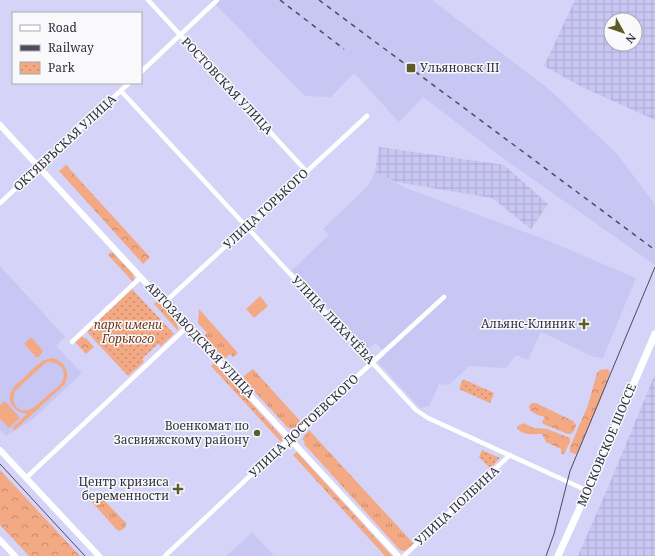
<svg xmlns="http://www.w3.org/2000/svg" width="655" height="556" font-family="'Noto Serif',serif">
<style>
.built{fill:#c8c6f2}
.industrial{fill:url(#industrial-grid);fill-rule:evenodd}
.grass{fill:url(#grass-tufts)}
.forest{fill:url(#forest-crowns)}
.park{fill:url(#park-dots)}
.pitch{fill:#f4a985;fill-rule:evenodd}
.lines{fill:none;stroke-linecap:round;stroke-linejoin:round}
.street{stroke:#fff;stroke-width:4.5}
.secondary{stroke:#fff;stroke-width:6}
.primary{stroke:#fff;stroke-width:7}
.tram{stroke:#4c4c5e;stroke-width:1}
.rail{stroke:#4c4c5e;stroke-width:1.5;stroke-dasharray:5 5;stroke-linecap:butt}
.poi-dot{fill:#5d5b27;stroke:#f9f9fc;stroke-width:1.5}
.labels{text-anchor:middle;stroke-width:3;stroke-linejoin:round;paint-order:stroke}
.poi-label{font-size:12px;fill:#30303e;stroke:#f9f9fc;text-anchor:end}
.street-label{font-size:12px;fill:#30303e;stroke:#f9f9fc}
.park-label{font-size:12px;font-style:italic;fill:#6d3516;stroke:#f9f9fc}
</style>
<defs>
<pattern id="industrial-grid" width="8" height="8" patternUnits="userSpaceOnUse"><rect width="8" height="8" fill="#c8c6f2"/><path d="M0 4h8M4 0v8" fill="none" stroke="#acaad1"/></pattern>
<pattern id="grass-tufts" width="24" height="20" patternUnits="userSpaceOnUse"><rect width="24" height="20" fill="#f4a985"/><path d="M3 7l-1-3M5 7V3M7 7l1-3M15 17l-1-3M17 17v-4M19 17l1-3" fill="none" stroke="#c68a6e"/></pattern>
<pattern id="forest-crowns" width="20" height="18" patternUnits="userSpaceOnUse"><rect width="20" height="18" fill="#f4a985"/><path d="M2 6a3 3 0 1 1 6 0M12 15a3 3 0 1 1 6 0" fill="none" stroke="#c68a6e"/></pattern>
<pattern id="park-dots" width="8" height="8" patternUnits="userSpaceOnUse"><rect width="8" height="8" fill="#f4a985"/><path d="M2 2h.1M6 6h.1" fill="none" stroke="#c68a6e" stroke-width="1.8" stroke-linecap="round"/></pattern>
</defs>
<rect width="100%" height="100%" fill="#d5d4f8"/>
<path class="built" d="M211,0h221l118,90 67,64 38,50v61l-151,-106 -81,-62 -24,25 -45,-49 -23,24 -26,-1z
M375,172l31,16 143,53 87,37 -33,80 -9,-1 -53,-25 -13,28 -12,-5 -10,13 -37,-2 -20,19 -10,-1 -10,22 -9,2 -42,-46 8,-8 -1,-2 -10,-9 -9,8 -19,-21 2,-2 -1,-2 -2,-1 -1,1 -53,-56 37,-35 -6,-6 45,-43z
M0,266l65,71 -9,9 26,27 -51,48 -25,15 -6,-6z
M252,532l22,24h-48l18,-16z"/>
<path class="industrial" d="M575,0h80v120l-73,-33 -38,-21zM611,20h24v24h-24z
M379,147l125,18 44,39 -17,25 -39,-31 -96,-16 -21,-10z
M655,374v182h-77l31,-71z"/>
<path class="grass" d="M111,252l2,1 20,21 1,5 -1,3 -25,-27z
M199,309l39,44 -5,4 -3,-3 -5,5 -21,-23 3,-3 -9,-10z
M253,369l49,54 -4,3 -7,3 -4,-2 -43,-47v-4z
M309,430l105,114c-5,5 -9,10 -15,5l-95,-105 1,-2 -3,-3z
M92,492l5,1 29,30c0,4 -3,7 -7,8l-2,-1 -27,-30 -1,-5z"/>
<path class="forest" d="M66,165l84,92 -7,7 -84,-93z
M157,301c7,7 23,20 21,30l-24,-27z
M81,336l6,3 7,8 -8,7 -11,-12z
M214,363l70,76 -3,3 -70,-76z
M608,369l2,4 -9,25 -23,54 -2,2 -4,-1 -2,-1v-5l18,-42 9,-32 3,-3z
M532,403h4l37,18 3,4 -2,6 -3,3h-3l-25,-10 -1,-2 3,-5 -8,-2 -7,-5 -1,-4z
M523,423l11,5 13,1 23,9v4l-6,12h-3v-5l-15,-7 -4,-8c-9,0 -19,2 -25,-6l1,-2z
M297,452l95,104h-7l-92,-101z
M0,470l80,86h-51l-29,-31z"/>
<path class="park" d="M132,289l42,45 -13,12 -3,-2 -16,15 2,3 -16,14 -41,-44z
M463,379l31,14 -4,10 -31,-14z
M482,450l18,8 -10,10 -11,-11z"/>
<path class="pitch" d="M260,296l8,10 -14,12 -8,-9z
M30,338h2l11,13 -4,6h-3l-11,-12v-2z
M51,358c13,2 20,13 14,26l-50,46 -3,-2 15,-14c-12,-2 -22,-12 -15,-24 3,-6 11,-11 16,-16 7,-7 13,-14 23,-16zM47,362c10,-1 20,6 16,17 -1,6 -9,11 -14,15 -10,9 -28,29 -36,6l2,-9 28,-26z
M5,401l15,17 -11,10 -9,-9v-14z"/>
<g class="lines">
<path class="street" d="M148,0l159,172
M141,72l76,-72
M121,91l295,319 12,8 160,73
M0,203l129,-120
M165,302l202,-186
M72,342l69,-65
M26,478l161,-151
M165,556l140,-132 139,-127
M404,556l106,-101"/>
<path class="secondary" d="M0,125l398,431
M0,450l99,106
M0,540l15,16"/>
<path class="primary" d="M558,556l34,-75 63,-147"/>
<path class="tram" d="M0,464l85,92
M546,556l8,-22 16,-63 85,-204"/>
<path class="rail" d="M280,0l64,49
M319,0l336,250"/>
</g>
<g class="poi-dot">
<rect x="406" y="63" width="10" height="10" rx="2"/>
<path d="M582 318h4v4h4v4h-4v4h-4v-4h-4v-4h4z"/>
<circle cx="257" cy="433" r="4"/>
<path d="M176 483h4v4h4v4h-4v4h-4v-4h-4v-4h4z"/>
</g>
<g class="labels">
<g class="poi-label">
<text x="420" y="72" text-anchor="start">Ульяновск III</text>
<text x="575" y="328">Альянс-Клиник</text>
<text x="249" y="430">Военкомат по<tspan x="249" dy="14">Засвияжскому району</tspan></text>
<text x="169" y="486">Центр кризиса<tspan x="169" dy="14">беременности</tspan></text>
</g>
<g class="street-label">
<text transform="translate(227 86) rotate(47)" y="4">РОСТОВСКАЯ УЛИЦА</text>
<text transform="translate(65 143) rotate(-43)" y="4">ОКТЯБРЬСКАЯ УЛИЦА</text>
<text transform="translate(266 209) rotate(-43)" y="4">УЛИЦА ГОРЬКОГО</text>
<text transform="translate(333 320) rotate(47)" y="4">УЛИЦА ЛИХАЧЁВА</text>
<text transform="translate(200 340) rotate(47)" y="4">АВТОЗАВОДСКАЯ УЛИЦА</text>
<text transform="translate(304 426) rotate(-43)" y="4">УЛИЦА ДОСТОЕВСКОГО</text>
<text transform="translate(607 445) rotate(-67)" y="4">МОСКОВСКОЕ ШОССЕ</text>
<text transform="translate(457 506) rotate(-43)" y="4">УЛИЦА ПОЛБИНА</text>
</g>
<g class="park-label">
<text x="128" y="329">парк имени<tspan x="128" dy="14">Горького</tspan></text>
</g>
</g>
<rect x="12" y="12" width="130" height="72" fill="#f9f9fc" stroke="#a9a9b0"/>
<rect x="20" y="25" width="20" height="6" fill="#ffffff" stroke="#a9a9b0"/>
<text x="48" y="32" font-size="12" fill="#30303e">Road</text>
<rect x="20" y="45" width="20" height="6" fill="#4c4c5e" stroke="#a9a9b0"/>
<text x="48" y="52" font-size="12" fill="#30303e">Railway</text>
<rect x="20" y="62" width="20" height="12" fill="url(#park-dots)" stroke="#a9a9b0"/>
<text x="48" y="72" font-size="12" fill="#30303e">Park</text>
<g transform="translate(623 32) rotate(130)"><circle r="19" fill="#f9f9fc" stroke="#a9a9b0"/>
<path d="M0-3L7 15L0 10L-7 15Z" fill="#5d5b27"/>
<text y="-6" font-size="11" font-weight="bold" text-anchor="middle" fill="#30303e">N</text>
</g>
</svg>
